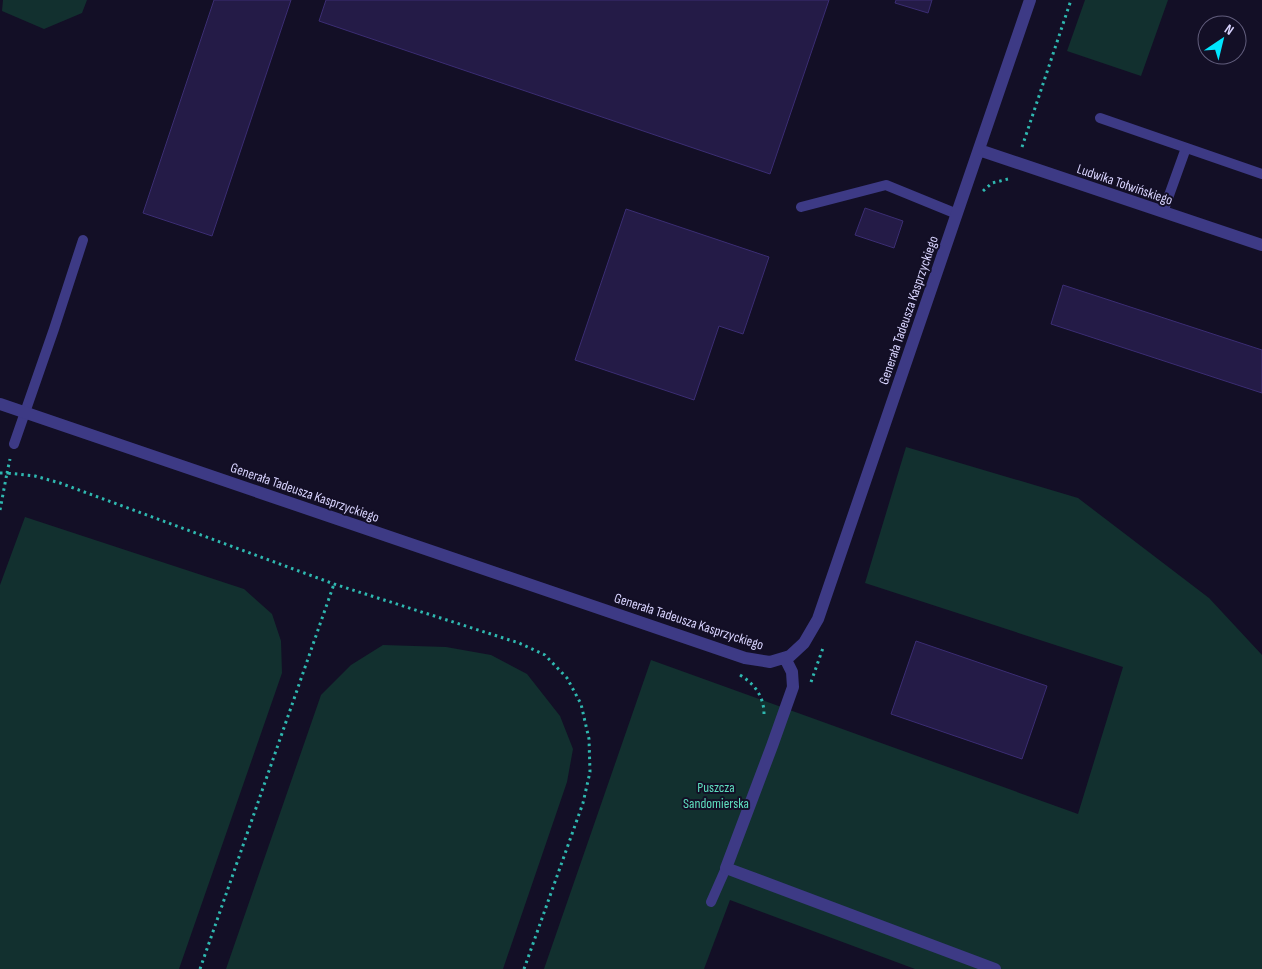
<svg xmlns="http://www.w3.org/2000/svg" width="1262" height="969" font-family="'Sofia Sans Condensed',sans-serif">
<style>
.green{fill:#12302f}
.building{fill:#241b47;stroke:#3b2d73}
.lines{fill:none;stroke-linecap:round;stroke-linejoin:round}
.path{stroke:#2fb8b0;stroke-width:3;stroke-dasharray:2.5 4;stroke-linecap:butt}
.lane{stroke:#3d3a85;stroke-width:10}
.street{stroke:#3d3a85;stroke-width:12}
.labels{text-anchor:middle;stroke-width:4;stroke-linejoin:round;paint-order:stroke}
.street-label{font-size:14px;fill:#d9d4ff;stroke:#130f26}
.park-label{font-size:14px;fill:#5fe0c0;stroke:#130f26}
</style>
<rect width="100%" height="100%" fill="#130f26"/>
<path class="green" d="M3,0h84l-5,13 -38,16 -42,-18z
M1085,0h83l-27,76 -74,-25z
M906,447l172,51 131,100 53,57v314h-347l-185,-69 -26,69h-160l107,-309 427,154 45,-147 -258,-84z
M25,517l219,72 28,25 9,27 1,32 -103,296h-179v-384z
M383,645l63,2 45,8 36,19 33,42 13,33 -6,33 -64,187h-277l95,-274 30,-30z"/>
<path class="building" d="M214,0h77l-79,236 -69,-23z
M326,0h503l-59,174 -451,-153z
M896,0h36l-4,13 -33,-10z
M865,208l38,13 -9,27 -39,-13z
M626,209l143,48 -26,77 -24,-8 -25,74 -119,-40z
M1063,285l199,65v43l-211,-69z
M916,641l131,45 -25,73 -131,-45z"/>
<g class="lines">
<path class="path" d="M1022,147l49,-147
M983,191l9,-8 16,-4
M0,473h7l3,-14
M0,510l7,-37 28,3 25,7 274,101 185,59 26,12 22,23 14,26 8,35 1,33 -7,31 -59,166
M740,675c15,9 24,22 24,39
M811,682l12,-34
M200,969l134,-385"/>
<path class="lane" d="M1100,118l162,56
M801,207l85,-22 71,29
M1163,212l23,-64
M14,444l40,-115 29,-89
M711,902l15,-34"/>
<path class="street" d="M979,150l283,95
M0,404l745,254 25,4 20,-6 14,-13 14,-24 212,-619
M785,658l7,14 1,15 -21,59 -46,122 269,101"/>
</g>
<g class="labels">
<g class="street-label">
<text transform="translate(1125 184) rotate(19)" y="5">Ludwika Tołwińskiego</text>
<text transform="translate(908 310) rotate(-71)" y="5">Generała Tadeusza Kasprzyckiego</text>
<text transform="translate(305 492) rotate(19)" y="5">Generała Tadeusza Kasprzyckiego</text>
<text transform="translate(689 621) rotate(18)" y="5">Generała Tadeusza Kasprzyckiego</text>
</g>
<g class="park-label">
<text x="716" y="792">Puszcza<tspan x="716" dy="16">Sandomierska</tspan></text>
</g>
</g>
<g transform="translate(1222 40) rotate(35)"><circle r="24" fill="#130f26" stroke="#625e7d"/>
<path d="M0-4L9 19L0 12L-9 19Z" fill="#00e5ff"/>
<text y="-8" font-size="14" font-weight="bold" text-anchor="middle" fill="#d9d4ff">N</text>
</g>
</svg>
